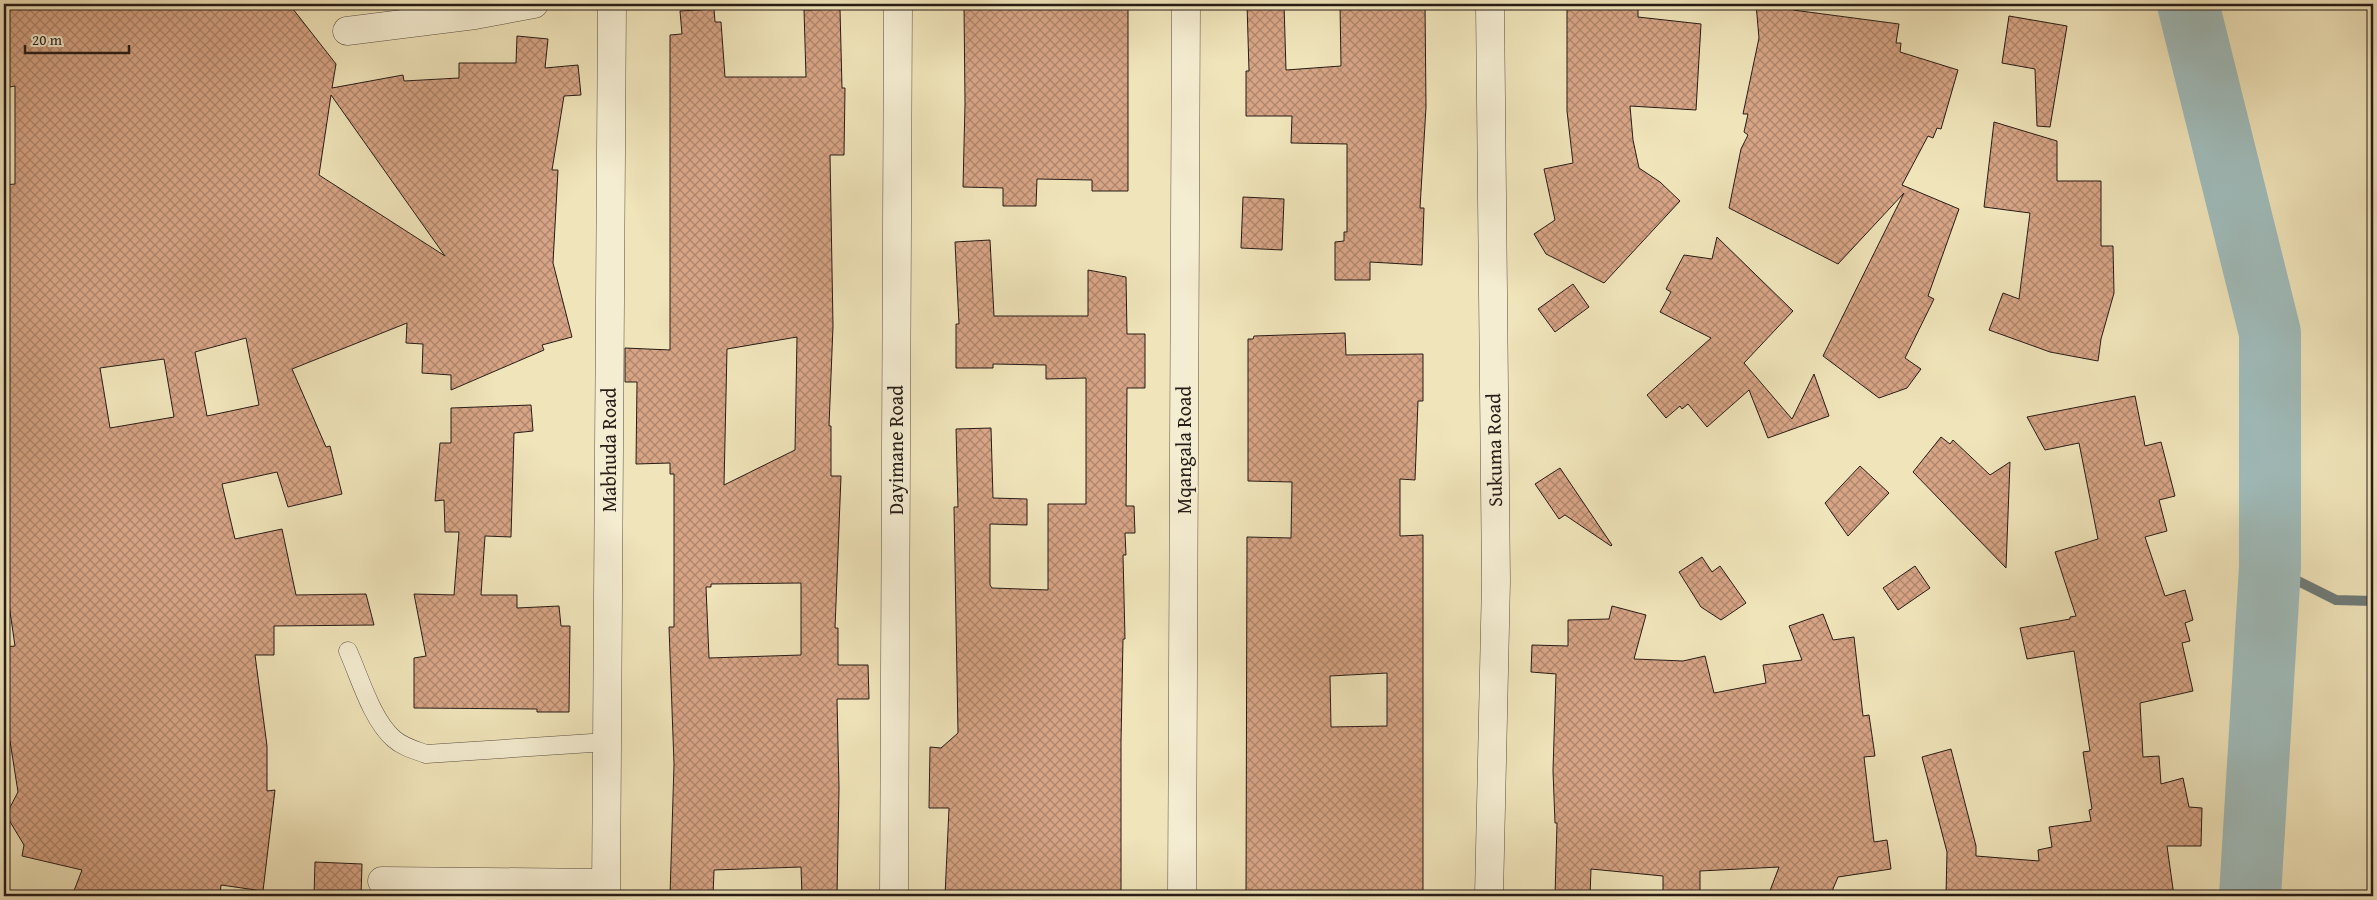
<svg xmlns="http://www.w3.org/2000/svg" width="2377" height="900" font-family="'Gentium Book Plus',serif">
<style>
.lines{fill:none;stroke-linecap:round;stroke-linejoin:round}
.stream{stroke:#707c79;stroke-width:10}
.river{stroke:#a0bcbb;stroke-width:62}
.building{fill:url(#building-cross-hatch);stroke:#271c17;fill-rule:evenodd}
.lane-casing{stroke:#594e40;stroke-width:19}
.street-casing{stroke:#594e40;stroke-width:29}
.lane{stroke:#f5edd2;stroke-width:18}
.street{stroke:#f5edd2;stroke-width:28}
.labels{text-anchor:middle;stroke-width:4;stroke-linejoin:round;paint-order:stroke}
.street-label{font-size:20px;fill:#271c17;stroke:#f5edd2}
</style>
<defs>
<pattern id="building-cross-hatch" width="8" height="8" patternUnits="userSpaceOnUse" patternTransform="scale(1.25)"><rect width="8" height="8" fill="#d7a485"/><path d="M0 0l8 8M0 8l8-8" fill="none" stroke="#ae856c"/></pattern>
</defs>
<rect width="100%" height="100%" fill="#f0e4ba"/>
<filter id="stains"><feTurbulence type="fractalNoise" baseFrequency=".004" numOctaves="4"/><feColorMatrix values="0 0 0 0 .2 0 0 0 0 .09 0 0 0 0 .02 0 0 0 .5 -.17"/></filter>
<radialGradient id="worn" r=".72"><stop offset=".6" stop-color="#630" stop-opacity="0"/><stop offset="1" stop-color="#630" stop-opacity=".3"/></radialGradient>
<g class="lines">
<path class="stream" d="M2270,567l66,33 37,1"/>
<path class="river" d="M2188,4l82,329v234l-20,329"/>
</g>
<path class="building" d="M4,4h285l47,60 -4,24 71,-13 1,6 55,-3v-15h57l1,-27 31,3 -3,29 33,-3 3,30 -17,1 -12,74h6l-5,93 19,74 -30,8 2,5 -93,40v-15l-29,-2 1,-29 -17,-1 1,-20 -115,46 34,78 4,-1 12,48 -54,13 -11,-35 -55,12 13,55 47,-10 14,66 70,-1 8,31 -100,1v29h-19l12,91v45l8,-1 -12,101 -42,-6 -1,11h-148l10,-26 -60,-14 2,-11 -18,-30 12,-23 -8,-51h-4v-35h-2v-59l11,-1 -11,-76v-385l11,-1v-98l-11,2zM331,95l114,161 -126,-81zM246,338l13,67 -52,11 -12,-64zM164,359l10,58 -64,11 -10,-60z
M964,4h164v187h-36v-11l-55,-1 -1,27h-33v-18l-40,-1 2,-83z
M1247,4h37l2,66 55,-4 -1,-62h85l1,103 -6,101h4l-2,57 -52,-3v18h-35v-38l9,-1v-9h3v-88l-56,-1 1,-27h-46v-45h3z
M1567,4h71v13l63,7 -5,86 -66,-4 3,34 6,28 21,14 20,19 -76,82 -58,-29 -12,-20 21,-14 -11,-51 29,-6 -6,-52z
M1756,4h36l1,6 106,14 -3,19h5l-1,9 58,18 -17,59 -4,-1 -4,10 -5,-2 -26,49 57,24 -31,87 6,3 -29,59 16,11 -14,19 -28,10 -56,-42 81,-163 -66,71 -109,-56 12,-59 7,-14 -4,-3 4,-18h-5l16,-76z
M714,9l1,13h6l4,55h81l-2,-67 36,-1 2,79h3l-1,67h-14l3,171 -4,100h2v50h10l-6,152h3v37h30l1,34h-32l2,89 -2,108h-35l-1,-29 -87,3 -1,26h-43l4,-132 -5,-137h5v-153h-4v-11l-34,1 1,-82h-12v-34l45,2v-315l12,-1 -2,-23zM797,337l-2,113 -71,35 3,-136zM801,583v72l-92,3 -3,-71h5v-3z
M2009,16l58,10 -17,101 -13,-1 -2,-57 -33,-6z
M1994,122l63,19v40h44v65h12l1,47 -13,46 -3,22 -48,-9 -61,-22 14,-37 16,6 11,-86 -46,-6z
M1243,197l41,2 -2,51 -41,-2z
M1717,237l76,74 -49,52 48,56 22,-45 15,42 -61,22 -19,-48 -42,37 -19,-23 -6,5 -2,-3 -14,12 -19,-23 64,-57 -51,-26 11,-20 -5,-3 18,-34 28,4z
M990,240l4,76h94v-46l38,7 1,57h18v54h-18l-1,118h8l1,27h-10l1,22h-3l2,84h-2l-2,103v154h-176l4,-88h-20l1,-61 11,1 17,-15 -4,-226h4l-2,-78 35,-1 2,70 34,1v26l-37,-1v61l2,3 56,2v-86h38v-126l-40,1v-14l-53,-1v4h-37v-44h3l-4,-82z
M1573,284l16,23 -34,25 -17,-23z
M1345,333l1,22 77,-1v47h-5l-3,79 -15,-1v57l23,-1v361h-177l1,-359 44,1 1,-56 -44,-1v-142h5l1,-3zM1387,673v53l-56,1 -1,-51z
M2135,396l10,50 16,-4 14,54 -16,4 8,31 -22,6 20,59 20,-6 8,30 -8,3 5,18 -8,2 11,48 -53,12 3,54 16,-1 2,28 22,-6 6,29 13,1 -1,38h-34l7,50h-228l1,-44 -25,-95 29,-8 25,97v10l63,5 -1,-11 14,-3 -3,-20 42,-6 -2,-11 3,-1 -9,-57 7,-1 -16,-100 -47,8 -7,-31 50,-9v-2l6,-1 -21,-64 43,-13 -19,-96 -34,7 -18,-33z
M531,405l2,26 -19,2 -3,104 -26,-1 -4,59h36v13l42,-2 2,20h9l-1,86h-32v-3l-123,-1v-50l12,-2 -12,-62 40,1 5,-63h-14l-1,-32 -9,1 5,-58h11v-35z
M1941,437l9,7 3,-4 37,35 20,-13 -4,106 -93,-96z
M1860,466l29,27 -41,43 -23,-33z
M1560,468l52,77 -1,1 -46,-31 -6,4 -24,-35z
M1702,557l10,15 8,-6 26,37 -25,17 -20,-13 -22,-35z
M1915,566l15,22 -32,22 -15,-22z
M1612,606l34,9 -12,44 49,2 22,-5 9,37 52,-10 -3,-18 39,-5 -13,-34 34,-12 10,26 21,-3 9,79 6,-1 6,41 -11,1 10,85 13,-2 4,29 -53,8 -8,19h-62l11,-29 -79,4v25h-37v-20l-72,-7 -1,27h-35l2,-73h-2l-2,-52 3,-97 -25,-2 1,-27 36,1v-26l41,-1z
M315,862l47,2 -1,32h-47z"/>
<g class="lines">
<g class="lane-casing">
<path id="lane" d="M348,651c12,27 24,69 46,88 9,8 21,11 32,15l181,-12"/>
</g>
<g class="street-casing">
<path id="street" d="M347,31l128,-16 59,-11
M382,881l224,2
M606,896l6,-892
M894,896l4,-892
M1182,896l4,-892
M1489,896l7,-315 -6,-577"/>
</g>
<use href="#lane" class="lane"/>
<use href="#street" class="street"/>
</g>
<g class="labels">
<g class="street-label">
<text transform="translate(609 450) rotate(-90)" y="7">Mabhuda Road</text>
<text transform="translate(896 450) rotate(-90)" y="7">Dayimane Road</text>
<text transform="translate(1184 450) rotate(-90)" y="7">Mqangala Road</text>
<text transform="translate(1494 450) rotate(-91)" y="7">Sukuma Road</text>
</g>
</g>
<rect width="2377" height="900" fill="none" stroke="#f0e4ba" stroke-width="20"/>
<rect x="5" y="5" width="2367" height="890" fill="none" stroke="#271c17" stroke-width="2.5"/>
<rect x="10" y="10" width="2357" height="880" fill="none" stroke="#271c17"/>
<path d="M25 45v8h104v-8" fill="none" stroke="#271c17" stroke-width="2.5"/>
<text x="32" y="45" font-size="15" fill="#271c17" stroke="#f5edd2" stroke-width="4" paint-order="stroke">20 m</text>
<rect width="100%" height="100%" filter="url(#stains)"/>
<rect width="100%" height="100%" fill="url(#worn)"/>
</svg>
